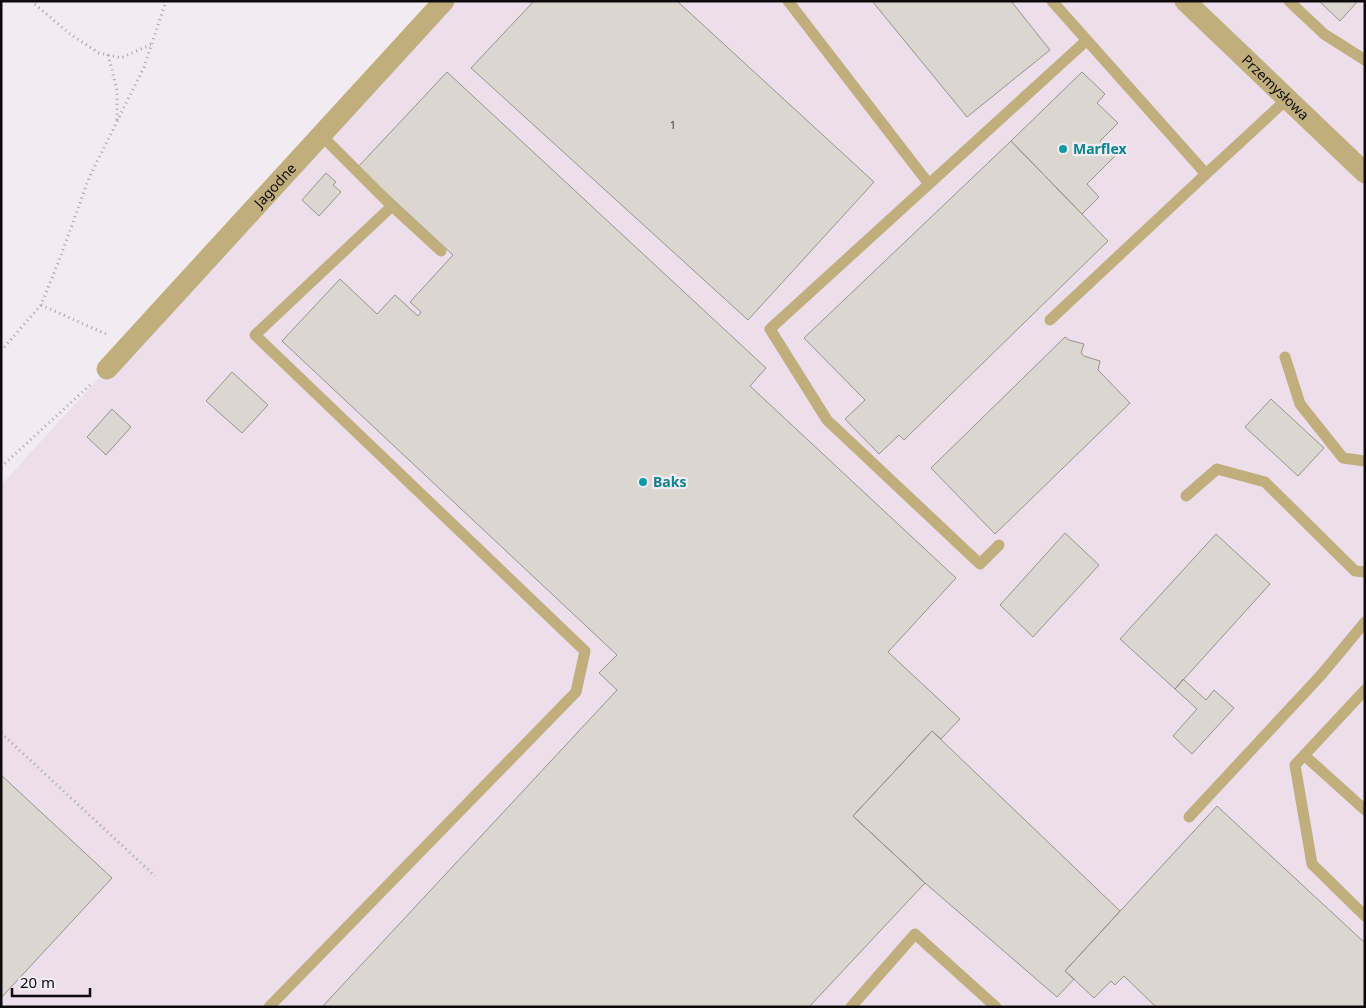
<svg xmlns="http://www.w3.org/2000/svg" width="1366" height="1008" font-family="'Noto Sans',sans-serif">
<style>
.built{fill:#ecdfeb}
.building{fill:#dcd6d0;stroke:#98938d}
.lines{fill:none;stroke-linecap:round;stroke-linejoin:round}
.path{stroke:#a7a2a7;stroke-width:3;stroke-dasharray:1 4;stroke-linecap:butt}
.lane{stroke:#c0ae7d;stroke-width:11}
.street{stroke:#c0ae7d;stroke-width:21}
.culture-dot{fill:#0f9aa8;stroke:#f2ecf2;stroke-width:2}
.labels{text-anchor:middle;stroke-width:4.5;stroke-linejoin:round;paint-order:stroke}
.number-label{font-size:11px;fill:#413e3e}
.street-label{font-size:14px;fill:#0d0b0d;stroke:#f2ecf2}
.culture-label{font-size:14px;font-weight:bold;fill:#0d838f;stroke:#f2ecf2;text-anchor:start}
</style>
<rect width="100%" height="100%" fill="#f2ecf2"/>
<path class="built" d="M444,1h921v1006h-1364v-522z"/>
<path class="building" d="M534,1h143l197,181 -126,138 -277,-252z
M872,1h139l39,49 -83,67z
M1319,1h39l-18,20z
M447,72l319,296 -16,18 206,192 -68,74 72,67 -19,20 -9,-8 -79,85 72,67 -116,124h-487l295,-317 -18,-17 18,-18 -335,-314 58,-62 37,35 18,-19 23,21 3,-4 -11,-10 43,-47 -95,-88z
M1082,72l23,22 -8,9 21,20 -18,18 15,15 -28,28 12,13 -17,17 -71,-73z
M1011,141l97,100 -204,199 -5,-5 -20,19 -34,-35 20,-19 -61,-62z
M326,173l10,9 -3,3 8,7 -22,24 -17,-16z
M1065,337l4,3 15,4 -3,9 3,3 16,5 -2,9 32,33 -135,131 -64,-66z
M232,372l36,33 -26,28 -36,-32z
M1271,399l53,49 -26,28 -53,-49z
M112,409l19,18 -25,28 -19,-18z
M1065,533l34,32 -66,72 -33,-32z
M1216,534l54,50 -95,105 -55,-50z
M1183,679l23,21 8,-10 20,18 -42,46 -19,-18 24,-27 -22,-20z
M932,731l188,180 -55,60 9,8 -17,18 -132,-114 -72,-67z
M1,775l111,103 -111,120z
M1217,806l148,137v64h-209l-32,-31 -9,9 -4,-4 -17,17 -29,-27z"/>
<g class="lines">
<path class="path" d="M31,1l39,33 29,19 22,5 31,-14
M108,55l9,35v31
M41,305l65,29
M1,351l40,-46 19,-47 29,-80 55,-111 22,-66
M1,467l89,-82
M1,733l154,143"/>
<path class="lane" d="M788,1l141,183
M1052,1l154,173 81,-75
M1289,1l35,33 41,26
M321,135l71,71 49,45
M1050,320l156,-146
M1285,357l15,47 43,54 22,3
M1186,496l31,-27 48,13 90,89 10,1
M999,545l-19,19 -153,-144 -57,-91 317,-289
M1365,690l-70,75 17,99 53,52
M1304,755l61,55
M1189,817l133,-143 43,-52
M269,1007l307,-315 9,-41 -330,-316 137,-129
M851,1007l64,-73 81,73"/>
<g class="street">
<path id="s1" d="M1185,1l180,172"/>
<path id="s2" d="M107,369l337,-368"/>
</g>
</g>
<g class="culture-dot">
<circle cx="1063" cy="149" r="5"/>
<circle cx="643" cy="482" r="5"/>
</g>
<g class="labels">
<g class="number-label">
<text x="673" y="129">1</text>
</g>
<g class="street-label">
<text dy="5" stroke="none"><textPath href="#s1" startOffset="125">Przemysłowa</textPath></text>
<text dy="5" stroke="none"><textPath href="#s2" startOffset="249">Jagodne</textPath></text>
</g>
<g class="culture-label">
<text x="1073" y="154">Marflex</text>
<text x="653" y="487">Baks</text>
</g>
</g>
<rect width="1366" height="1008" fill="none" stroke="#0d0b0d" stroke-width="5"/>
<path d="M12 988v8h78v-8" fill="none" stroke="#0d0b0d" stroke-width="2.5"/>
<text x="20" y="988" font-size="15" fill="#0d0b0d" stroke="#f2ecf2" stroke-width="4" paint-order="stroke">20 m</text>
</svg>
